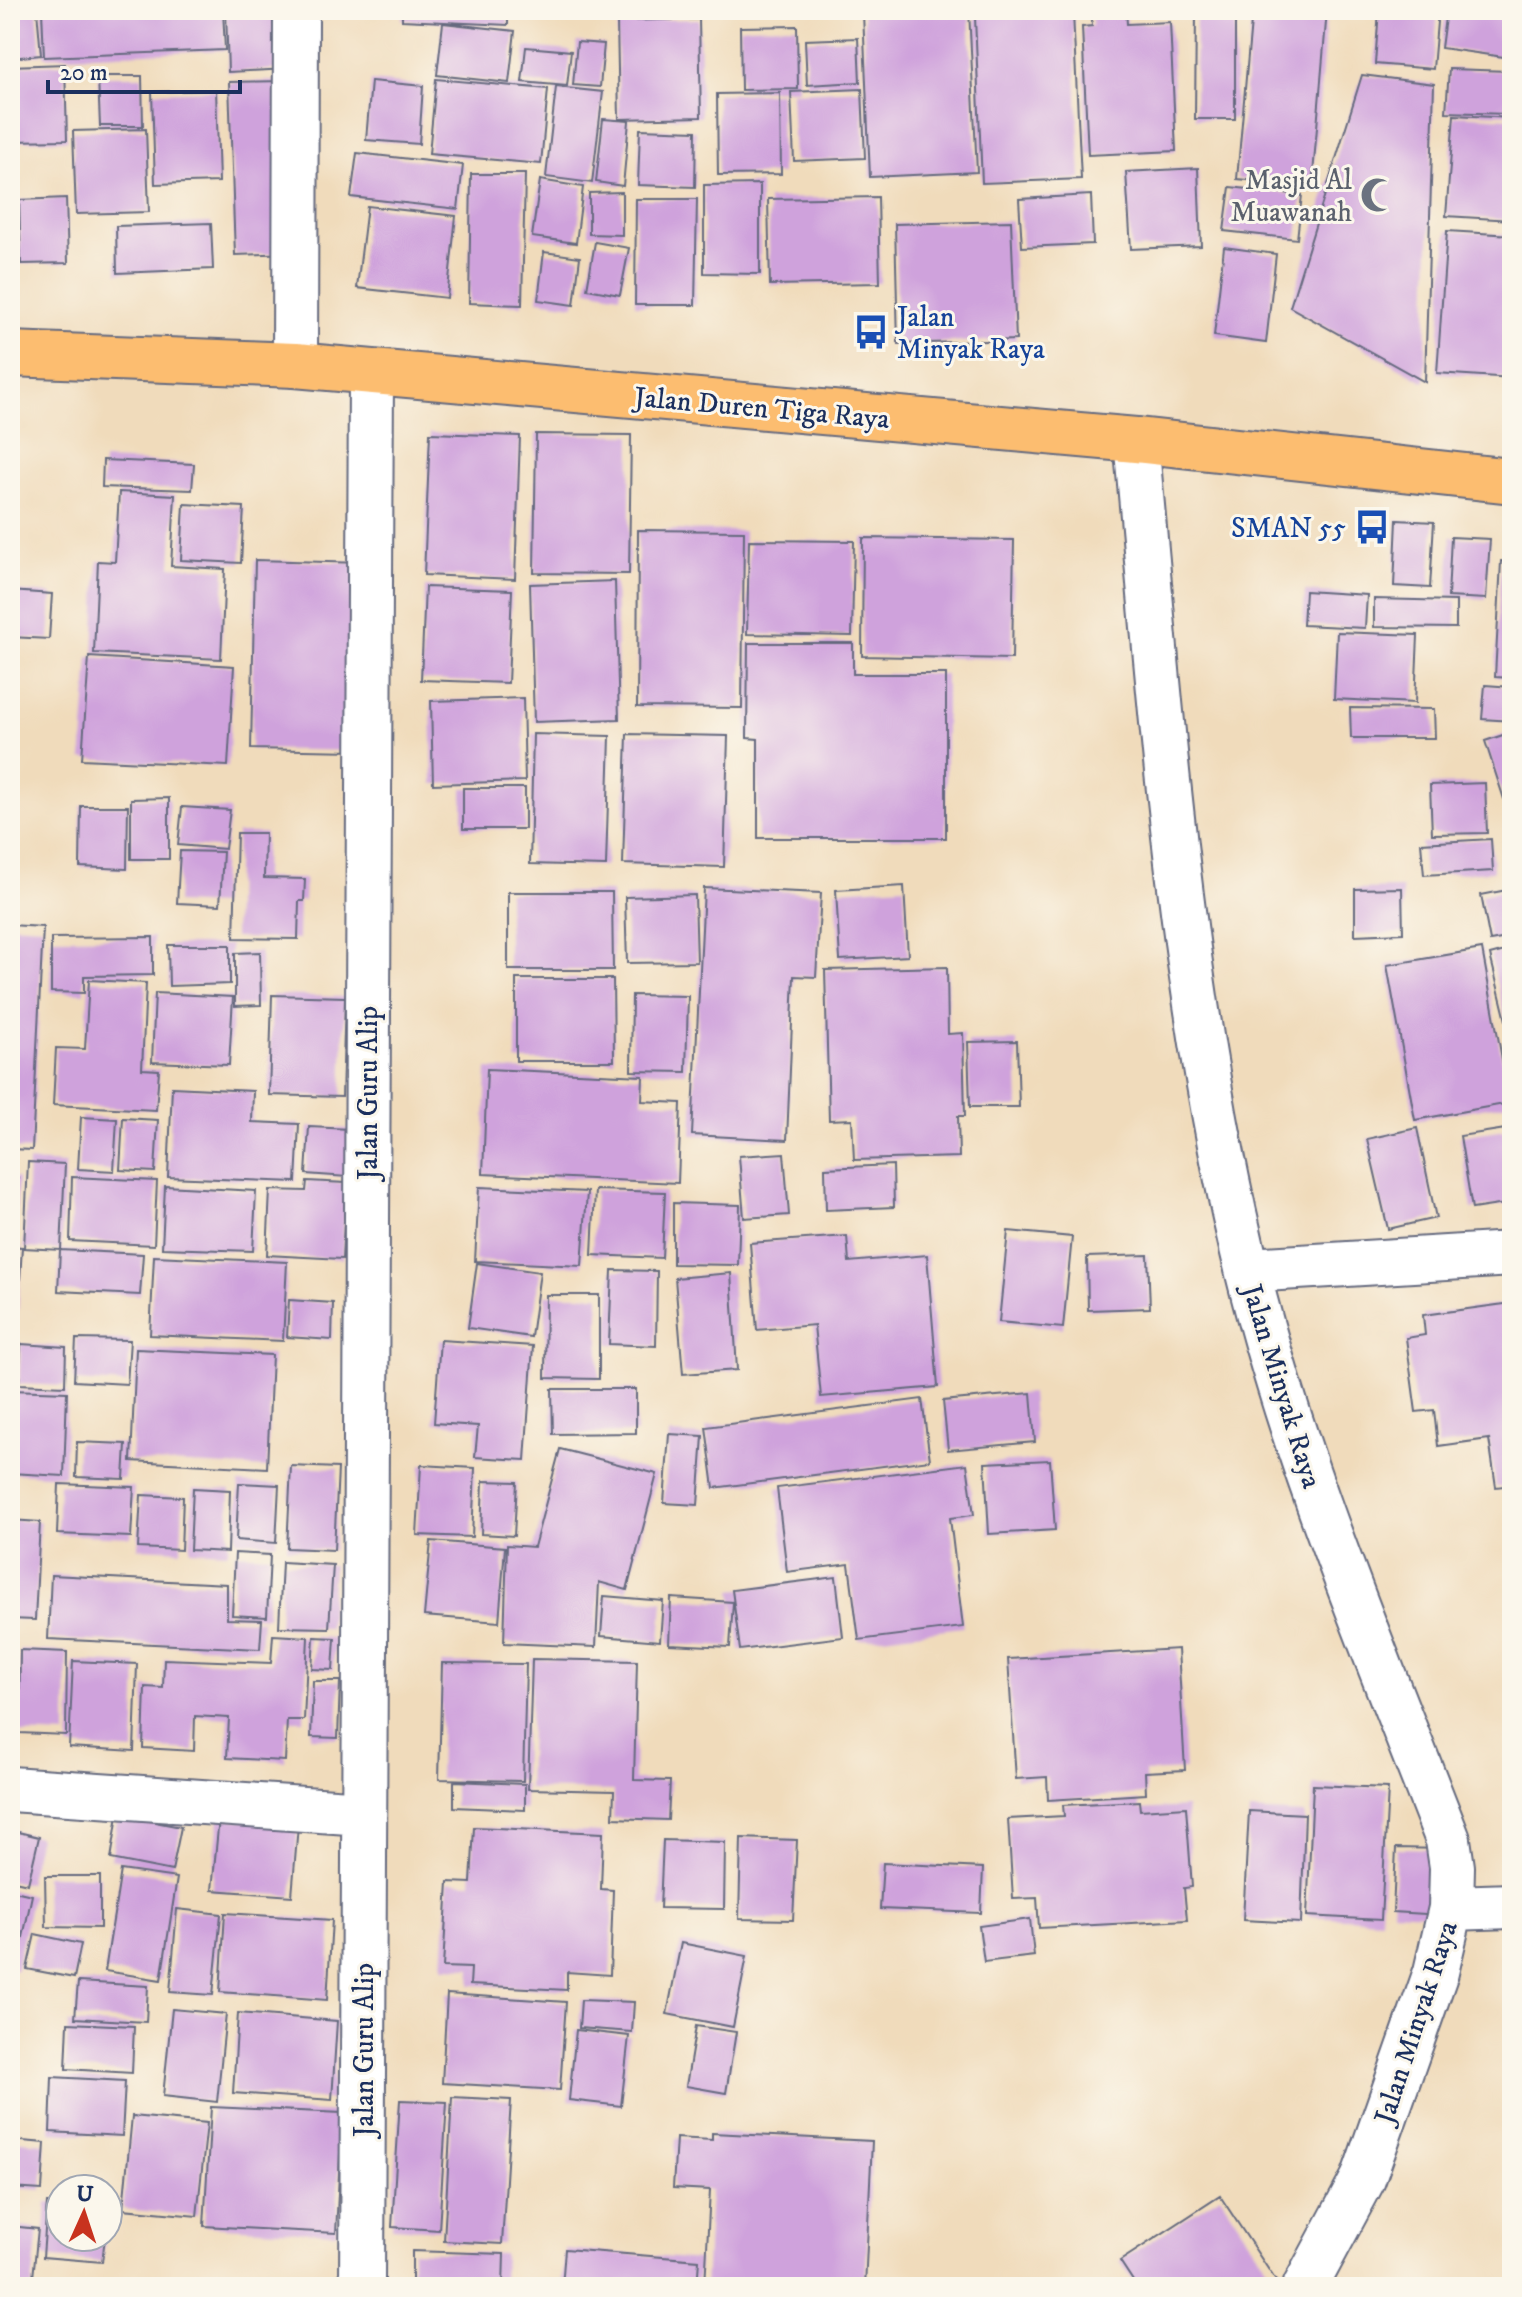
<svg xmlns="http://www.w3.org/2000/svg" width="1522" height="2297" font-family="'IM FELL DW Pica',serif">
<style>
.building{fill:#cfa2dc}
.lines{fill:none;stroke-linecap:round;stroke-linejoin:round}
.minor-casing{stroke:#666b7f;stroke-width:48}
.major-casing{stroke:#666b7f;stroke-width:48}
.minor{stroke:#fff;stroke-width:44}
.major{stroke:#fcbd6f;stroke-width:44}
.labels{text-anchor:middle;stroke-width:6;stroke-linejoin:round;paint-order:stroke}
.worship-label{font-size:28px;fill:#5b616d;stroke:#fbf7ec;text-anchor:end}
.transit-label{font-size:28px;fill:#164399;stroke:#fbf7ec;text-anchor:start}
.street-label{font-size:28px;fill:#1b2f5e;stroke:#fbf7ec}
</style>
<rect width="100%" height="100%" fill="#fbf7ec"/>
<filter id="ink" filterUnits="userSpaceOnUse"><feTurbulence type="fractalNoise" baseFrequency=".0125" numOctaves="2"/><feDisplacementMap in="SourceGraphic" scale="16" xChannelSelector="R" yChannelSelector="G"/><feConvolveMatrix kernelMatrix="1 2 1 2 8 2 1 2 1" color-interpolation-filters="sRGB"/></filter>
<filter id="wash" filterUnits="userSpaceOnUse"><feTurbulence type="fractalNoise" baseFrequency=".006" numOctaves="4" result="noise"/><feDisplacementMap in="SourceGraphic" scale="32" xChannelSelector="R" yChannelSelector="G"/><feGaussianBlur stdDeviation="1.8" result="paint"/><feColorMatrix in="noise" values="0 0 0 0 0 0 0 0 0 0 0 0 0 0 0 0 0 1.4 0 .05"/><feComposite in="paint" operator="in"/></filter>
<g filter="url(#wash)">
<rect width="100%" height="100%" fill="#f0dbbb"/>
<g id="blocks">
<path class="building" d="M10,10h27l4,45 -31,3z
M42,10h181l2,40 -181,7z
M226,10h59l3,59 -60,3z
M402,10h106v15l-106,-5z
M969,10l8,162 -107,5 -7,-164z
M1091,10h35l1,14 43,-2 6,129 -88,4 -6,-128 10,-1z
M1196,10h39v109h-40z
M1252,10h75l-15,176 -75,-7z
M1379,10h59l-5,59 -58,-5z
M1446,10h64l-6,47 -63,-9z
M1073,13l8,166 -99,4 -7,-166z
M699,19l2,98 -82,2 -2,-98z
M443,23l72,8 -6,52 -72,-8z
M797,26l1,63 -57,1 -1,-63z
M858,38l2,44 -53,3 -2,-45z
M577,42l27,2 -4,43 -27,-2z
M526,47l45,4 -4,35 -45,-4z
M65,64l2,76 -57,1v-75z
M1449,69l60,2 -2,43 -61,-2z
M1362,75l72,9 -9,298 -135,-75z
M98,76h44l1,50h-43z
M436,79l112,10 -7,75 -112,-10z
M285,81l6,172 -56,2 -6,-173z
M371,81l52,5 -4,58 -53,-4z
M556,87l47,5 -11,91 -46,-6z
M862,89l3,69 -71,3 -3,-69z
M216,90l3,92 -64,2 -3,-92z
M780,93l1,81 -63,1 -1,-81z
M1454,115l58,3v102l-66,-4z
M603,119l26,2 -6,65 -27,-4z
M146,129l3,83 -73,2 -3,-83z
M640,129l56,2 -1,56 -57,-2z
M357,153l106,12 -5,44 -107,-12z
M1198,168l3,78 -70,3 -5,-77z
M471,174h54l-3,131 -53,-2z
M540,180l43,7 -7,56 -44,-6z
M760,184v90l-56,-1v-88z
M1230,187l72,8 -5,44 -73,-8z
M622,192v43l-33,-1v-41z
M1091,195l2,49 -71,3 -3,-48z
M878,197l2,86 -110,2 -2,-86z
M66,198l2,65 -47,1 -2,-64z
M636,199h61l-2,106h-60z
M367,206l89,10 -9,82 -90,-10z
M10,220h3l1,38h-4z
M1011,221l5,119 -118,4 -3,-120z
M211,223l2,46 -96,4 -1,-47z
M1447,231l65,4v143l-75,-5z
M595,242l34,6 -9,47 -33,-6z
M1224,247l52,7 -10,89 -52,-7z
M544,252l36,5 -6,48 -36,-5z
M430,433l90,3 -5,143 -91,-4z
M536,434l95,1 -2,139 -95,-1z
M103,460l91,4 -2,26 -90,-3z
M119,492l56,3 -4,71 54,3 -4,90 -127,-6 4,-92 17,1z
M184,504l60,3 -3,56 -60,-3z
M1397,520l37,2 -4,66 -36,-2z
M638,530l106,1 -2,177 -105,-1z
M1451,537l39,2 -4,60 -38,-2z
M863,538l151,2 -2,119 -150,-3z
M749,540l105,1 -2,95 -105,-2z
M255,560l107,3 -6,188 -105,-2z
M1501,561l11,1v116l-17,-1z
M615,581l4,138 -85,3 -4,-138z
M425,587l87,3 -4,93 -87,-3z
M10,591l42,3 -3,45 -39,-2z
M1305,591l62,4 -2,33 -62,-3z
M1374,599l82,2v27l-82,-1z
M1337,632l81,3 -3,68 -81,-4z
M748,643h105v31h93v164h-188v-99l-11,-1z
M89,657l145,9 -6,100 -146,-7z
M1485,685l27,2v34l-30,-2z
M523,698l2,83 -92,3 -2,-83z
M1350,708l84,1 1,29h-84z
M1512,732v65l-8,2 -19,-58z
M533,734l77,2 -4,130 -76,-2z
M627,734l101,2 -4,131 -101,-3z
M1485,783l2,50 -55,1 -2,-49z
M463,788h62v41h-62z
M169,798v61h-38v-60z
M81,806h47l-1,63 -47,-2z
M182,807l48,3 -5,39 -47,-4z
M237,833h28l-1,45 41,1 -1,22h-5l-1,38 -64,-1z
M1491,839l2,32 -69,4 -3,-32z
M180,851l43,1 -3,53 -43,-2z
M904,886l4,70 -68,4 -4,-70z
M704,888l117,5 -5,84 -22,-1 -7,164 -95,-5z
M1402,888l1,45 -48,2v-46z
M1512,889v48l-22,4 -9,-46z
M508,892h104l1,78h-105z
M695,895l2,67 -70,1 -2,-66z
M10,925l33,2 -11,223 -22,-1z
M153,937v38l-69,1v17l-33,-1v-54z
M168,945h62v39l-61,2z
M1482,949l28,154 -95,17 -28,-155z
M1512,949v92h-1l-21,-86z
M260,952l1,53 -26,1v-53z
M947,967l1,67 15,-1 2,83h-7l1,41 -105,3 -2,-41 -23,1 -4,-150z
M516,979h97l1,82h-98z
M89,980l57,3 -4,86 17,1 -3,40 -103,-5 3,-57 29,1z
M155,993l78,4 -4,68 -77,-3z
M272,995l73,2 -3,100 -73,-2z
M632,995l56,1 -2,76 -55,-1z
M1017,1041l2,66h-49l-2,-65z
M487,1069l156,7 -1,25 39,2 -3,80 -195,-9z
M172,1087l81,4 -1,31 47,2 -3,58 -128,-5z
M81,1117l36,2 -3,52 -36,-2z
M123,1118l35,2 -3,52 -35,-2z
M309,1127l41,2 -2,48 -42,-3z
M1417,1128l19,90 -48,11 -21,-90z
M1512,1128v75l-40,6 -12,-73z
M784,1153l5,62 -45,3 -5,-62z
M28,1162l37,2 -4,86 -37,-2z
M893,1165l1,42 -68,3 -1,-42z
M72,1177l85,4 -3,64 -84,-4z
M10,1178h8l-3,58 -5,-1z
M307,1181l39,2 -4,76 -75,-4 3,-65 36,1z
M165,1186l91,5 -3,60 -91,-3z
M479,1187l108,5 -5,74 -107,-5z
M595,1190l70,2 -3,66 -70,-3z
M673,1203l67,2 -2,60 -65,-1z
M1008,1231l64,6 -9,91 -64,-6z
M847,1236l2,26 78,-7 11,132 -117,10 -7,-72 -57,5 -7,-87z
M10,1246l12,1 -5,81h-7z
M60,1250l83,4 -3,41 -82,-4z
M1148,1255l2,53 -62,2 -1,-53z
M154,1256l133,6 -4,79 -133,-6z
M477,1263l63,9 -9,65 -63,-9z
M612,1270l45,1 -1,75 -47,-2z
M731,1273l6,97 -54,4 -8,-96z
M546,1295h53v84l-54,-1z
M289,1300l44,3 -1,37 -45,-3z
M1512,1303v182l-16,2 -7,-48 -51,7 -4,-36 -18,2 -10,-74 19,-3 -2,-20z
M10,1333h5l-1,47h-4z
M76,1339l54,1 -3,44 -53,-3z
M440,1340l93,6 -8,114 -50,-3 3,-31 -44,-3z
M21,1344l45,3 -1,39 -46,-2z
M136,1349l136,6 -5,113 -136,-7z
M552,1389h84v44l-83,1z
M10,1390l57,2 -3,84 -54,-3z
M1031,1393l4,49 -87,8 -5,-49z
M922,1399l8,61 -216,28 -8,-61z
M669,1434l34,2 -5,69 -34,-2z
M77,1442l49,2 -2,35 -48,-2z
M560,1449l97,25 -30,116 -28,-8 -3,65 -92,-4 3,-98 27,2z
M1050,1460l5,70 -66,4 -4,-71z
M967,1464l7,51 -24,3 13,109 -104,13 -10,-76 -62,8 -10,-84z
M421,1465l54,3 -3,69 -55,-2z
M291,1466l47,2 -4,82 -47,-2z
M483,1481l34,1 -3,54 -33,-2z
M239,1483l40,2 -3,58 -40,-3z
M59,1484l75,3 -3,50 -74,-3z
M193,1488l37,2 -2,62 -38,-2z
M141,1495l42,2 -2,53 -43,-2z
M10,1520l30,2 -5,98 -25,-1z
M431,1541l74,6 -6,75 -75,-6z
M235,1553l35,2 -3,62 -35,-2z
M282,1562l51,3 -4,63 -50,-1z
M51,1575l176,9v35l35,1 -2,29 -212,-10z
M836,1577l7,60 -103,13 -8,-60z
M604,1596l59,5 -3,40 -59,-5z
M671,1598l62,4 -3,45 -61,-3z
M273,1635l35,2 -4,83h-17l-2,41 -58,-3 2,-40 -34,-2 -1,35 -51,-3 2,-61 18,1 1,-29 107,4z
M314,1637l21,1 -2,32 -21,-1z
M1178,1649l7,121 -40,2 1,22 -98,6 -1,-23 -31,2 -8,-120z
M20,1650l47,2 -1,83 -47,-2z
M532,1659l105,2 -3,119 36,1 -2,39 -55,-2 1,-27 -86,-2z
M73,1661l64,3 -3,87 -65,-4z
M442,1663l84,1 -3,117 -84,-2z
M313,1681h27l-2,57 -27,-1z
M454,1781l71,3v26l-71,-3z
M1313,1785l75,3 -7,132 -74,-4z
M1139,1801l1,9 46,-3 6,80 -8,1 3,32 -148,8 -2,-30 -24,1 -5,-80 56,-3 -1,-11z
M1249,1811l56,3 -4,109 -58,-3z
M118,1815l63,12 -9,44 -61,-12z
M219,1818l79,7 -6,71 -80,-6z
M474,1827l129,6 -2,56 12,1 -3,85 -43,-3v18l-97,-5 1,-17 -28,-1 5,-85 23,1z
M10,1830l29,7 -11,47 -18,-4z
M741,1838l56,2 -4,80 -54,-1z
M663,1840l62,2 -1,67 -64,-1z
M1396,1848l49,1 -3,66 -49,-3z
M883,1863l100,5 -2,45 -101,-4z
M121,1870l56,8 -16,102 -56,-9z
M45,1876h55v52l-54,-1z
M10,1890l22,5 -16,75 -6,-1z
M177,1909l44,5 -8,81 -43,-3z
M225,1913l107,7 -5,80 -107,-8z
M1030,1919l4,37 -50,6 -5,-36z
M35,1934l46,10 -7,34 -47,-9z
M681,1943l66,13 -14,71 -66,-13z
M78,1982l70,4 -2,36 -71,-4z
M447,1994l119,8 -6,88 -118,-7z
M581,2000l53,2 -2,30 -53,-4z
M172,2009l54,5 -9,88 -54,-6z
M238,2013l99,8 -5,79 -99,-7z
M68,2023l66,3 -2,47 -66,-4z
M696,2026l40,6 -10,61 -40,-7z
M576,2030l53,6 -8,70 -52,-6z
M52,2077l73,4 -3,55 -72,-4z
M452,2097l59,3 -9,144 -58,-3z
M400,2100l47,2 -8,128 -47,-3z
M211,2107l131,6 -6,120 -132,-7z
M132,2116l75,7 -10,93 -74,-7z
M712,2133l160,8 -7,146h-160l5,-97 -37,-2 3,-50 36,2z
M10,2140l35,3 -3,47 -32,-2z
M1220,2196l60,91h-143l-17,-26z
M47,2203l13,1v33h45l-3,25 -59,-5z
M10,2226l28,3 -6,58 -22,-2z
M565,2249l134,11 -2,27h-135z
M412,2251l92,3 -1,33h-91z"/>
</g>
</g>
<g filter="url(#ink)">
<use href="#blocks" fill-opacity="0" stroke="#666b7f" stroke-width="2"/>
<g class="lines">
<g class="minor-casing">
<path id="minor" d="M295,365l1,-355
M1136,440c26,279 45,560 112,833 48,195 128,380 200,567l4,27 -1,41 -15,64 -73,207 -58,108
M1248,1270l264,-16
M10,1789l354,24
M1451,1908l61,-2
M362,2287l9,-1915"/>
</g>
<g class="major-casing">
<path id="major" d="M10,354l285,11 841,75 376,41"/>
</g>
<use href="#minor" class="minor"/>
<use href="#major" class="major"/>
</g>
</g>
<defs>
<g id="mosque-bare" transform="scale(2.76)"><path d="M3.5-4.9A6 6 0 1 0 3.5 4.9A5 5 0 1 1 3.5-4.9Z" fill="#6b7280" stroke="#fbf7ec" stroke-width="2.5" paint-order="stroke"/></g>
<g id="bus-bare" transform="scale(2.76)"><path d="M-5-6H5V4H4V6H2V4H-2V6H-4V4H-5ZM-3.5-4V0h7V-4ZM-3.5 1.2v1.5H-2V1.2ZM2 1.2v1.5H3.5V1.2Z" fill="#1a4fb4" stroke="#fbf7ec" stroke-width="2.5" paint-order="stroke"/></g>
</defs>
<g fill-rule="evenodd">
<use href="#mosque-bare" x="1378" y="195"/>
<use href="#bus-bare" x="871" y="332"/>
<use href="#bus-bare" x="1372" y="527"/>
</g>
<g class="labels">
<g class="worship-label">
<text x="1352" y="189">Masjid Al<tspan x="1352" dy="32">Muawanah</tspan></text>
</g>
<g class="transit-label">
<text x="897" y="326">Jalan<tspan x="897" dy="32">Minyak Raya</tspan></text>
<text x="1346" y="537" text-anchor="end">SMAN 55</text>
</g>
<g class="street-label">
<text transform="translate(762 407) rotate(5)" y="10">Jalan Duren Tiga Raya</text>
<text transform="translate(367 1093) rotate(-90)" y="10">Jalan Guru Alip</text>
<text transform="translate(1283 1386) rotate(73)" y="10">Jalan Minyak Raya</text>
<text transform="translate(1415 2022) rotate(-72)" y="10">Jalan Minyak Raya</text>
<text transform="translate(363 2050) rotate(-90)" y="10">Jalan Guru Alip</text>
</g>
</g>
<rect width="1522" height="2297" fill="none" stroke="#fbf7ec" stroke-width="40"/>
<g transform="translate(84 2213) rotate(3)"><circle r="38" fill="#fbf7ec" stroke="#a1a7b3" stroke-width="2"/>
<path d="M0-6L14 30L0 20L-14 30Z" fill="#c8321e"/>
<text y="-12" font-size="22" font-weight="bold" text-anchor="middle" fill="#1b2f5e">U</text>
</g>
<path d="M48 80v12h192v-12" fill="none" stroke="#1b2f5e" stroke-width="4"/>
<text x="60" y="80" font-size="24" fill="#1b2f5e" stroke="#fbf7ec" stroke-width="6" paint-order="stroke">20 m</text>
</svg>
